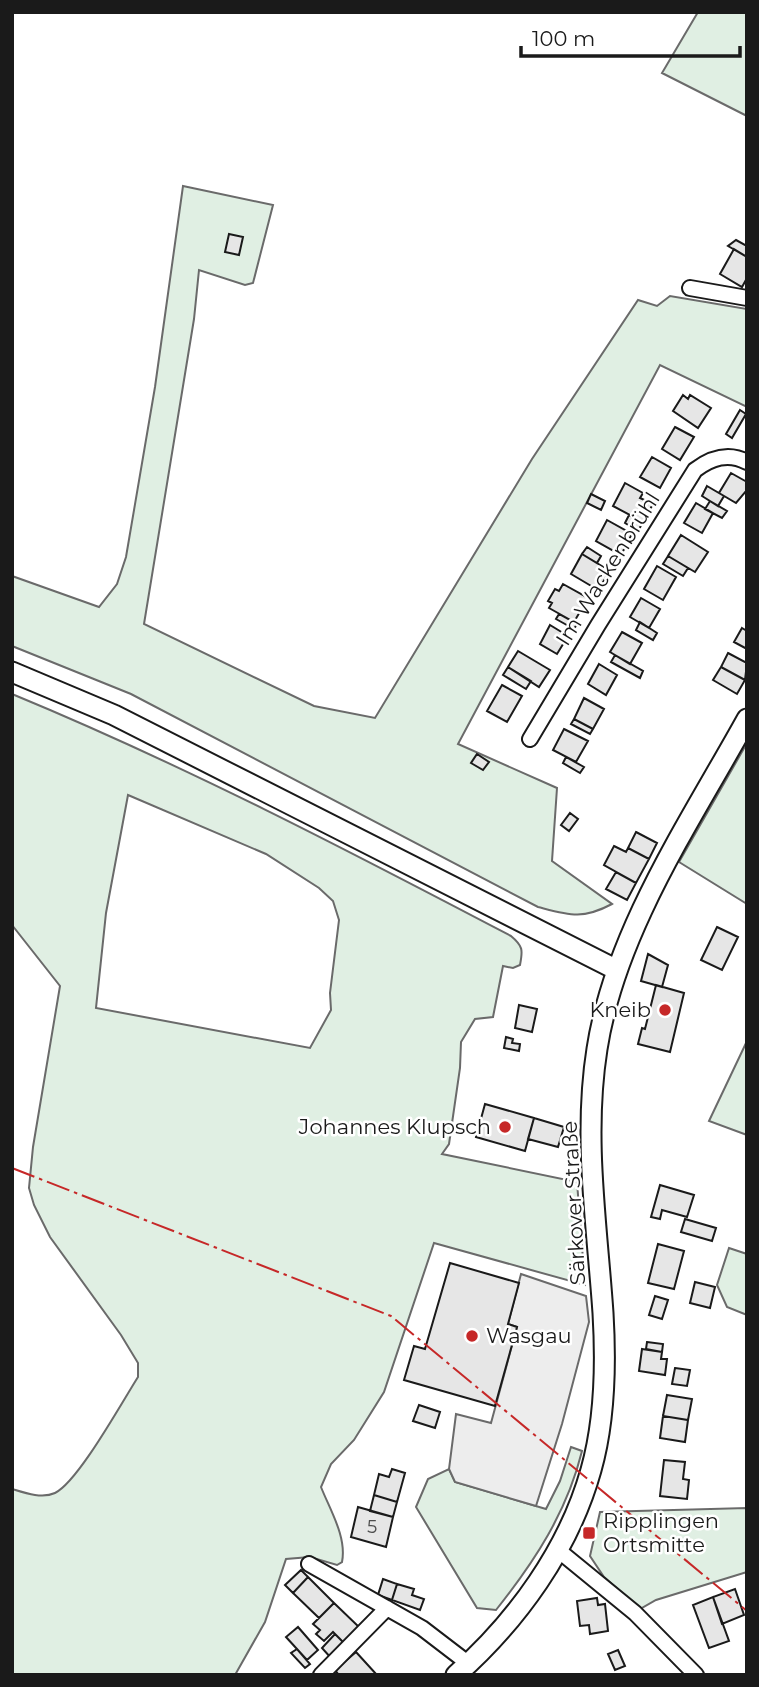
<svg xmlns="http://www.w3.org/2000/svg" width="759" height="1687" font-family="Montserrat,sans-serif">
<style>
.green{fill:#e0efe3;stroke:#6a6a6a;stroke-width:2;fill-rule:evenodd}
.parking{fill:#ededed;stroke:#6a6a6a;stroke-width:2}
.building{fill:#e6e6e6;stroke:#1a1a1a;stroke-width:2}
.lines{fill:none;stroke-linecap:round;stroke-linejoin:round}
.minor-casing{stroke:#1a1a1a;stroke-width:18}
.secondary-casing{stroke:#1a1a1a;stroke-width:23}
.minor{stroke:#fff;stroke-width:14}
.secondary{stroke:#fff;stroke-width:19}
.power{stroke:#c62828;stroke-width:2;stroke-dasharray:24 5 3.5 5;stroke-linecap:butt}
.poi-dot{fill:#c62828;stroke:#fff;stroke-width:2.5}
.labels{text-anchor:middle;stroke-width:5;stroke-linejoin:round;paint-order:stroke}
.number-label{font-size:18px;fill:#4d4d4d}
.street-label{font-size:21px;fill:#1a1a1a;stroke:#fff}
.poi-label{font-size:21px;fill:#1a1a1a;stroke:#fff;text-anchor:end}
</style>
<rect width="100%" height="100%" fill="#fff"/>
<path class="green" d="M698,12h49v104l-85,-43z
M183,186l90,19 -20,78 -8,2 -46,-15 -5,49 -50,305 170,82 61,12 157,-259 106,-159 19,6 13,-10 77,13v98l-87,-42 -202,379 99,44 -5,73 60,43c-30,16 -43,11 -74,3l-407,-213 -119,-48v-70l87,31 18,-23 9,-27 29,-170z
M12,694c172,71 335,156 499,242 12,10 12,14 9,29l-7,3 -10,-2 -10,51 -18,2 -14,23 -1,26 -11,76 -7,10 135,28 8,103 -151,-42 -50,149 -30,48 -23,24 -10,23c9,23 26,50 21,75l-5,3 -27,-8 -24,2 -21,63 -30,53h-223v-186c13,4 30,10 43,4 23,-11 67,-91 83,-116v-14l-17,-28 -71,-98 -16,-32 -5,-17 4,-41 27,-161 -48,-61zM128,795l138,59 53,34 14,13 6,19 -9,73 1,17 -21,38 -214,-40 10,-95z
M747,743v161l-68,-42z
M747,1041v94l-38,-14z
M729,1248l18,6v61l-20,-8 -10,-22z
M571,1447l11,4c-15,61 -47,110 -86,159l-19,-2 -61,-101 12,-28 21,-10 6,13 91,27 14,-28z
M747,1508v64l-91,28 -16,9 -36,-32 -14,-21 10,-44z"/>
<path class="parking" d="M521,1274l65,22 3,26 -27,102 -26,82 -81,-24 -6,-13 7,-55 35,9 26,-96 -9,-3z"/>
<path class="building" d="M229,234l14,3 -4,18 -14,-3z
M736,240l11,6v11l-19,-11z
M734,249l13,8v21l-5,9 -22,-13z
M683,395l5,4 2,-4 21,13 -13,20 -25,-17z
M740,410l6,4 -14,24 -6,-4z
M675,427l19,10 -14,23 -18,-11z
M652,457l19,11 -11,20 -20,-11z
M731,473l16,9v8l-11,13 -17,-10z
M625,483l18,10 -3,5 13,6 -10,18 -30,-16z
M707,486l17,10 -6,10 -16,-10z
M591,494l14,7 -4,9 -14,-7z
M710,501l17,10 -5,7 -17,-9z
M696,503l17,10 -11,20 -18,-10z
M629,515l14,7 -5,9 -13,-8z
M607,520l25,14 -11,21 -25,-14z
M681,535l27,17 -13,20 -27,-16z
M587,547l14,9 -4,7 -15,-9z
M582,554l28,17 -12,19 -27,-16z
M668,556l20,12 -5,8 -20,-12z
M657,566l19,11 -13,23 -19,-11z
M563,584l25,14 -14,24 -25,-14 3,-5 -4,-2 7,-12 4,2z
M641,598l19,11 -11,19 -19,-11z
M559,614l18,10 -3,5 -18,-10z
M640,622l17,11 -4,7 -17,-10z
M550,625l18,11 -11,18 -17,-10z
M742,628l5,3v18l-13,-7z
M622,632l20,11 -12,21 -20,-12z
M518,651l32,19 -11,17 -31,-20z
M728,653l19,10 -2,17 -24,-13z
M615,655l28,16 -3,7 -29,-16z
M599,664l18,11 -11,20 -18,-11z
M508,667l23,14 -5,8 -23,-14z
M721,667l24,13 -8,14 -24,-14z
M502,685l20,11 -15,26 -20,-11z
M584,698l20,11 -11,20 -19,-10z
M574,719l19,10 -3,5 -19,-10z
M564,729l24,12 -12,21 -23,-12z
M477,754l12,8 -6,8 -12,-7z
M566,757l18,10 -4,6 -17,-10z
M570,813l8,6 -9,12 -8,-6z
M636,832l21,11 -8,16 -21,-11z
M614,846l12,6 2,-4 21,11 -13,24 -32,-18z
M616,872l20,11 -9,17 -21,-11z
M717,927l21,10 -16,33 -21,-10z
M648,954l20,11 -6,22 -21,-6z
M656,985l28,8 -14,59 -32,-8 4,-16 3,1z
M519,1005l18,4 -5,23 -17,-4z
M506,1037l7,2 -1,4 8,1 -1,7 -15,-3z
M485,1104l49,14 -9,33 -49,-14z
M534,1118l30,9 -6,20 -30,-8z
M660,1185l34,10 -7,22 -25,-7 -2,9 -9,-2z
M685,1219l31,9 -4,13 -31,-9z
M658,1244l26,7 -10,38 -26,-6z
M450,1263l69,20 -11,41 9,3 -22,79 -91,-26 10,-34 11,3z
M695,1282l20,5 -5,21 -20,-5z
M655,1296l13,4 -6,19 -13,-4z
M647,1342l16,2 -1,8 -16,-3z
M642,1349l20,3 -1,7h6l-2,16 -26,-4z
M675,1368l15,2 -3,16 -15,-2z
M667,1395l25,4 -4,21 -25,-4z
M419,1405l21,7 -5,16 -22,-7z
M663,1416l25,4 -3,22 -25,-4z
M664,1460l21,2 -2,17 6,1 -2,19 -27,-3z
M392,1469l13,4 -8,29 -23,-7 5,-21 10,3z
M374,1495l23,7 -4,15 -23,-6z
M358,1507l35,10 -7,30 -35,-10z
M301,1570l7,7 -15,16 -8,-8z
M308,1577l26,26 -15,15 -26,-25z
M383,1579l14,5 -5,16 -14,-5z
M397,1584l17,5 -2,6 12,4 -4,11 -28,-10z
M735,1589l9,26 -22,9 -9,-27z
M713,1597l16,44 -20,7 -16,-43z
M597,1598l1,7 7,-1 3,27 -18,3 -1,-9 -9,1 -3,-25z
M334,1603l26,25 -15,16 -12,-12 -9,9 -8,-7 4,-4 -7,-6z
M298,1627l20,23 -11,10 -21,-23z
M335,1634l10,10 -14,14 -9,-10z
M297,1649l13,15 -5,4 -14,-15z
M618,1650l7,16 -10,4 -7,-16z
M356,1652l21,23h-38l-4,-5z"/>
<g class="lines">
<g class="minor-casing">
<path id="minor" d="M690,288l57,10
M530,739l68,-114 97,-155c16,-12 33,-18 52,-8
M558,1550l77,63 61,62
M309,1564l113,64 47,36
M321,1675l66,-67"/>
</g>
<g class="secondary-casing">
<path id="secondary" d="M12,672l102,43 503,255
M456,1675c61,-54 113,-126 135,-205 14,-49 15,-107 12,-157 -6,-88 -20,-176 -6,-264 18,-117 93,-227 150,-330"/>
</g>
<use href="#minor" class="minor"/>
<use href="#secondary" class="secondary"/>
<path class="power" d="M12,1168l379,148 356,295"/>
</g>
<g class="poi-dot">
<circle cx="665" cy="1010" r="7"/>
<circle cx="505" cy="1127" r="7"/>
<circle cx="472" cy="1336" r="7"/>
<rect x="582" y="1526" width="14" height="14" rx="3.5"/>
</g>
<g class="labels">
<g class="number-label">
<text x="372" y="1533">5</text>
</g>
<g class="street-label">
<text transform="translate(608 569) rotate(-58)" y="7">Im Wackenbrühl</text>
<text transform="translate(574 1203) rotate(-93)" y="7">Särkover Straße</text>
</g>
<g class="poi-label">
<text x="651" y="1017">Kneib</text>
<text x="491" y="1134">Johannes Klupsch</text>
<text x="486" y="1343" text-anchor="start">Wasgau</text>
<text x="603" y="1528" text-anchor="start">Ripplingen<tspan x="603" dy="24">Ortsmitte</tspan></text>
</g>
</g>
<rect width="759" height="1687" fill="none" stroke="#1a1a1a" stroke-width="28"/>
<path d="M521 46v10h219v-10" fill="none" stroke="#1a1a1a" stroke-width="3.5"/>
<text x="532" y="46" font-size="21" fill="#1a1a1a" stroke="#ffffff" stroke-width="5" paint-order="stroke">100 m</text>
</svg>
